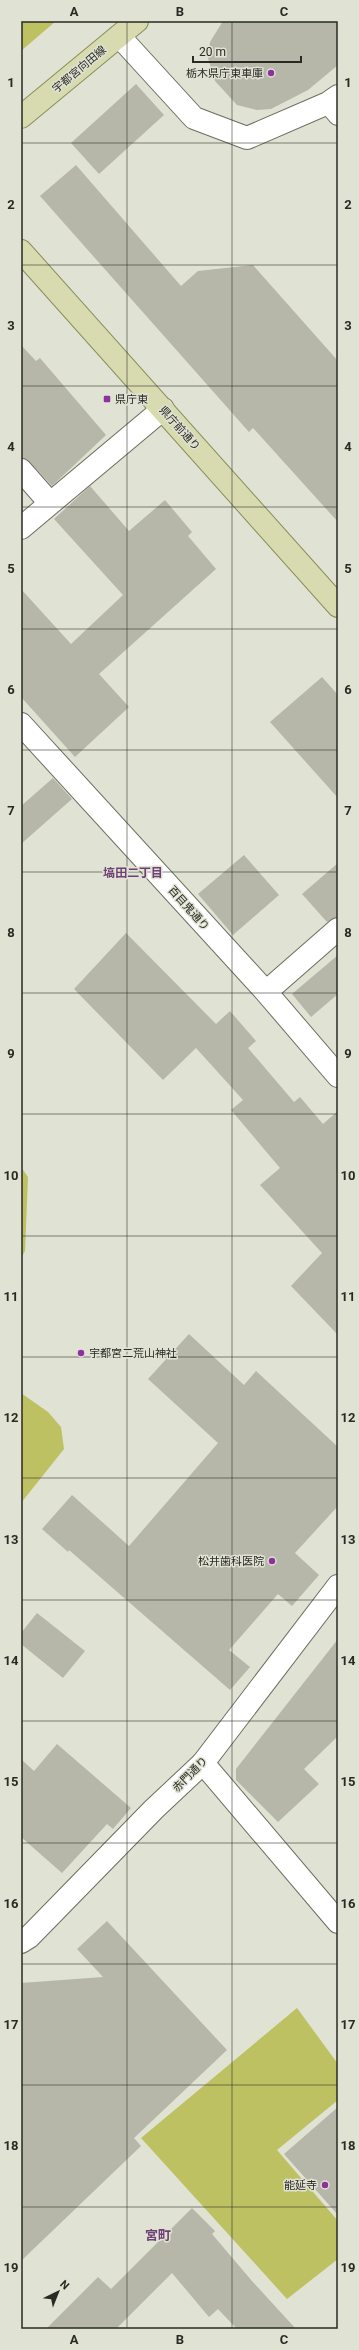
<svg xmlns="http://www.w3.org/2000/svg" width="359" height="2350" font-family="Roboto,'Noto Sans JP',sans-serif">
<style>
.green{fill:#bdc161}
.building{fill:#b6b7a8}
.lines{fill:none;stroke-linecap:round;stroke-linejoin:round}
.lane-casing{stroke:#6c6d5f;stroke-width:22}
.street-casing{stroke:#6c6d5f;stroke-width:24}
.secondary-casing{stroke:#6c6d5f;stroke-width:24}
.primary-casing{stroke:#8a8d5c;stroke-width:24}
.lane{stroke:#fff;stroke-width:20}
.street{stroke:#fff;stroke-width:22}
.secondary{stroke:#fff;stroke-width:22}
.primary{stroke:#d8daaf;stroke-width:22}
.grid{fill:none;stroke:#2a2a24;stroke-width:1;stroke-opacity:0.55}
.poi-dot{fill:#8c329d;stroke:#e0e2d3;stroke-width:1.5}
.labels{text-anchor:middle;stroke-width:3;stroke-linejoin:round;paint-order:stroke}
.street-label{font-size:11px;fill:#2a2a24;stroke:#e0e2d3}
.poi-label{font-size:11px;fill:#2a2a24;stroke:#e0e2d3;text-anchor:end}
.neighbourhood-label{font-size:12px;font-weight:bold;fill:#6e4076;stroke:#e0e2d3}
.quarter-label{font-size:13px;font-weight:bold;fill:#6e4076;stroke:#e0e2d3}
.neatline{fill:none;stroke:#2a2a24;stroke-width:1.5}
.grid-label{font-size:13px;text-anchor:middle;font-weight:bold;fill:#2a2a24}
</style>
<rect width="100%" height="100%" fill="#e0e2d3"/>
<path class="green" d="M21,21h35l-35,30z
M21,1167l7,10 -3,74 -4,7z
M21,1393l27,19 13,15 3,22 -43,54z
M297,2008l41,56v36l-61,50 61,71v38l-51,40 -146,-161z"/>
<path class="building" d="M223,21h115v44l-30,25 -37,19 -14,1 -20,-5 -22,-24 -7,-23 2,-16z
M136,84l28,31 -65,59 -28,-31z
M76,165l105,121 17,-15 55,-6 85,96v161l-85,-94 -4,4 -209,-236z
M21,345l15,16 4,-3 66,77 -54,51 -22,-24 -9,-4z
M90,486l39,45 36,-31 27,32 -4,4 28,33 -117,105 30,33 -54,50 -54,-60v-108l50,55 52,-49 -69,-76z
M322,677l16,18v103l-68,-76z
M53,778l19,21 -51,45v-38z
M244,855l35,40 -46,40 -35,-41z
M338,863v54l-11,5 -25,-28z
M126,933l90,91 14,-13 26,30 -8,7 46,54 6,-5 23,27 15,-13v224l-47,-49 31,-33 -62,-68 20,-17 -49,-58 12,-10 -47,-52 -33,32 -89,-91z
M338,955v39l-27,23 -19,-23z
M189,1334l55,51 12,-14 82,76v59l-43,47 24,22 -27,31 -14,-12 -49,56 21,17 -20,23 -161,-140 -1,2 -26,-23 30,-34 57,51 89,-103 -70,-64z
M37,1613l48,38 -22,27 -42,-34v-11z
M338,1639v97l-34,33 15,15 -41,38 -42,-42v-11z
M57,1744l74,64 -18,21 -6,-5 -45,49 -41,-36v-78l13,12z
M107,1921l120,129 -93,88 7,8 -120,115v-278l82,-6 -26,-28z
M338,2107v108l-54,-61z
M192,2208l23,23 -3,3 40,47 44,48h-59l-19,-20 -9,8 -37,-44 -56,56h-70l52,-52 13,12z"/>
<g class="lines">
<g class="lane-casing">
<path id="lane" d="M328,103l10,12"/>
</g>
<g class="street-casing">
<path id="street" d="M119,36l75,82 53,20 81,-35 10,-7
M21,470l29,33
M21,528l142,-119
M21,724l245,268 72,84
M266,992l72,-63
M203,1763l135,159"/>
</g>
<g class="secondary-casing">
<path id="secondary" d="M21,1942l8,-5 125,-128 49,-46 135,-177"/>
</g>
<g class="primary-casing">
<path id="primary" d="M21,117l116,-96
M21,251l317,355"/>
</g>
<use href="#lane" class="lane"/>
<use href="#street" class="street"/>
<use href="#secondary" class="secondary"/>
<use href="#primary" class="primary"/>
</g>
<path class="grid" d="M127,21v2308M232,21v2308M21,143h317M21,265h317M21,386h317M21,507h317M21,629h317M21,750h317M21,872h317M21,993h317M21,1114h317M21,1236h317M21,1357h317M21,1478h317M21,1600h317M21,1721h317M21,1843h317M21,1964h317M21,2085h317M21,2207h317"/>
<g class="poi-dot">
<circle cx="271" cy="73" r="4"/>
<rect x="103" y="395" width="8" height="8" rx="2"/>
<circle cx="81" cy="1353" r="4"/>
<circle cx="272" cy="1561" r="4"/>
<circle cx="325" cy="2185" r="4"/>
</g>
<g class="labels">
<g class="street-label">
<text transform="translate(79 69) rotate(-40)" y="4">宇都宮向田線</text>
<text transform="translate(180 428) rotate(48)" y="4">県庁前通り</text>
<text transform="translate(189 908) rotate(48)" y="4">百目鬼通り</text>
<text transform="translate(190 1774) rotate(-45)" y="4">赤門通り</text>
</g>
<g class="poi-label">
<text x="263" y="77">栃木県庁東車庫</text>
<text x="115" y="403" text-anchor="start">県庁東</text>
<text x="89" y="1357" text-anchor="start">宇都宮二荒山神社</text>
<text x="264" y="1565">松井歯科医院</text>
<text x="317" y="2189">能延寺</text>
</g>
<g class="neighbourhood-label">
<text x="133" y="877">塙田二丁目</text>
</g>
<g class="quarter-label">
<text x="158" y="2240">宮町</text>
</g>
</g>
<rect width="359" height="2350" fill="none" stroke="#e0e2d3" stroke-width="44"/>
<g transform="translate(58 2292) rotate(43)" stroke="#e0e2d3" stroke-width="3" paint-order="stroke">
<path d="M0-3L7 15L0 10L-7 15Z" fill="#2a2a24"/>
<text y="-6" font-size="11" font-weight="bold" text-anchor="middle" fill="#2a2a24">N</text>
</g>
<path d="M193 56v6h108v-6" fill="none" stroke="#2a2a24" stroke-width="2"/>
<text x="199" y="56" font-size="12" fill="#2a2a24" stroke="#e0e2d3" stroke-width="3" paint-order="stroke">20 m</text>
<rect x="22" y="22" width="315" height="2306" class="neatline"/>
<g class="grid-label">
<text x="74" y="16">A</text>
<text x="180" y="16">B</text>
<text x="284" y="16">C</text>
<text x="11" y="87">1</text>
<text x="348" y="87">1</text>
<text x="11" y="209">2</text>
<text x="348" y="209">2</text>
<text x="11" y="330">3</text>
<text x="348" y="330">3</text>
<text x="11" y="451">4</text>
<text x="348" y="451">4</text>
<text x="11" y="573">5</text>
<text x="348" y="573">5</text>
<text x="11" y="694">6</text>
<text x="348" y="694">6</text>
<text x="11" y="815">7</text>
<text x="348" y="815">7</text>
<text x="11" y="937">8</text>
<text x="348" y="937">8</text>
<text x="11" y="1058">9</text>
<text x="348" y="1058">9</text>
<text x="11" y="1180">10</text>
<text x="348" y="1180">10</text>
<text x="11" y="1301">11</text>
<text x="348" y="1301">11</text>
<text x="11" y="1422">12</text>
<text x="348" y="1422">12</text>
<text x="11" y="1544">13</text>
<text x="348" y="1544">13</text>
<text x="11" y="1665">14</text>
<text x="348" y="1665">14</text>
<text x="11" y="1786">15</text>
<text x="348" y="1786">15</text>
<text x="11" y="1908">16</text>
<text x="348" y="1908">16</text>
<text x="11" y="2029">17</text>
<text x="348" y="2029">17</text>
<text x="11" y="2150">18</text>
<text x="348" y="2150">18</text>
<text x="11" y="2272">19</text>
<text x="348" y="2272">19</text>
<text x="74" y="2344">A</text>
<text x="180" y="2344">B</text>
<text x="284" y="2344">C</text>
</g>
</svg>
